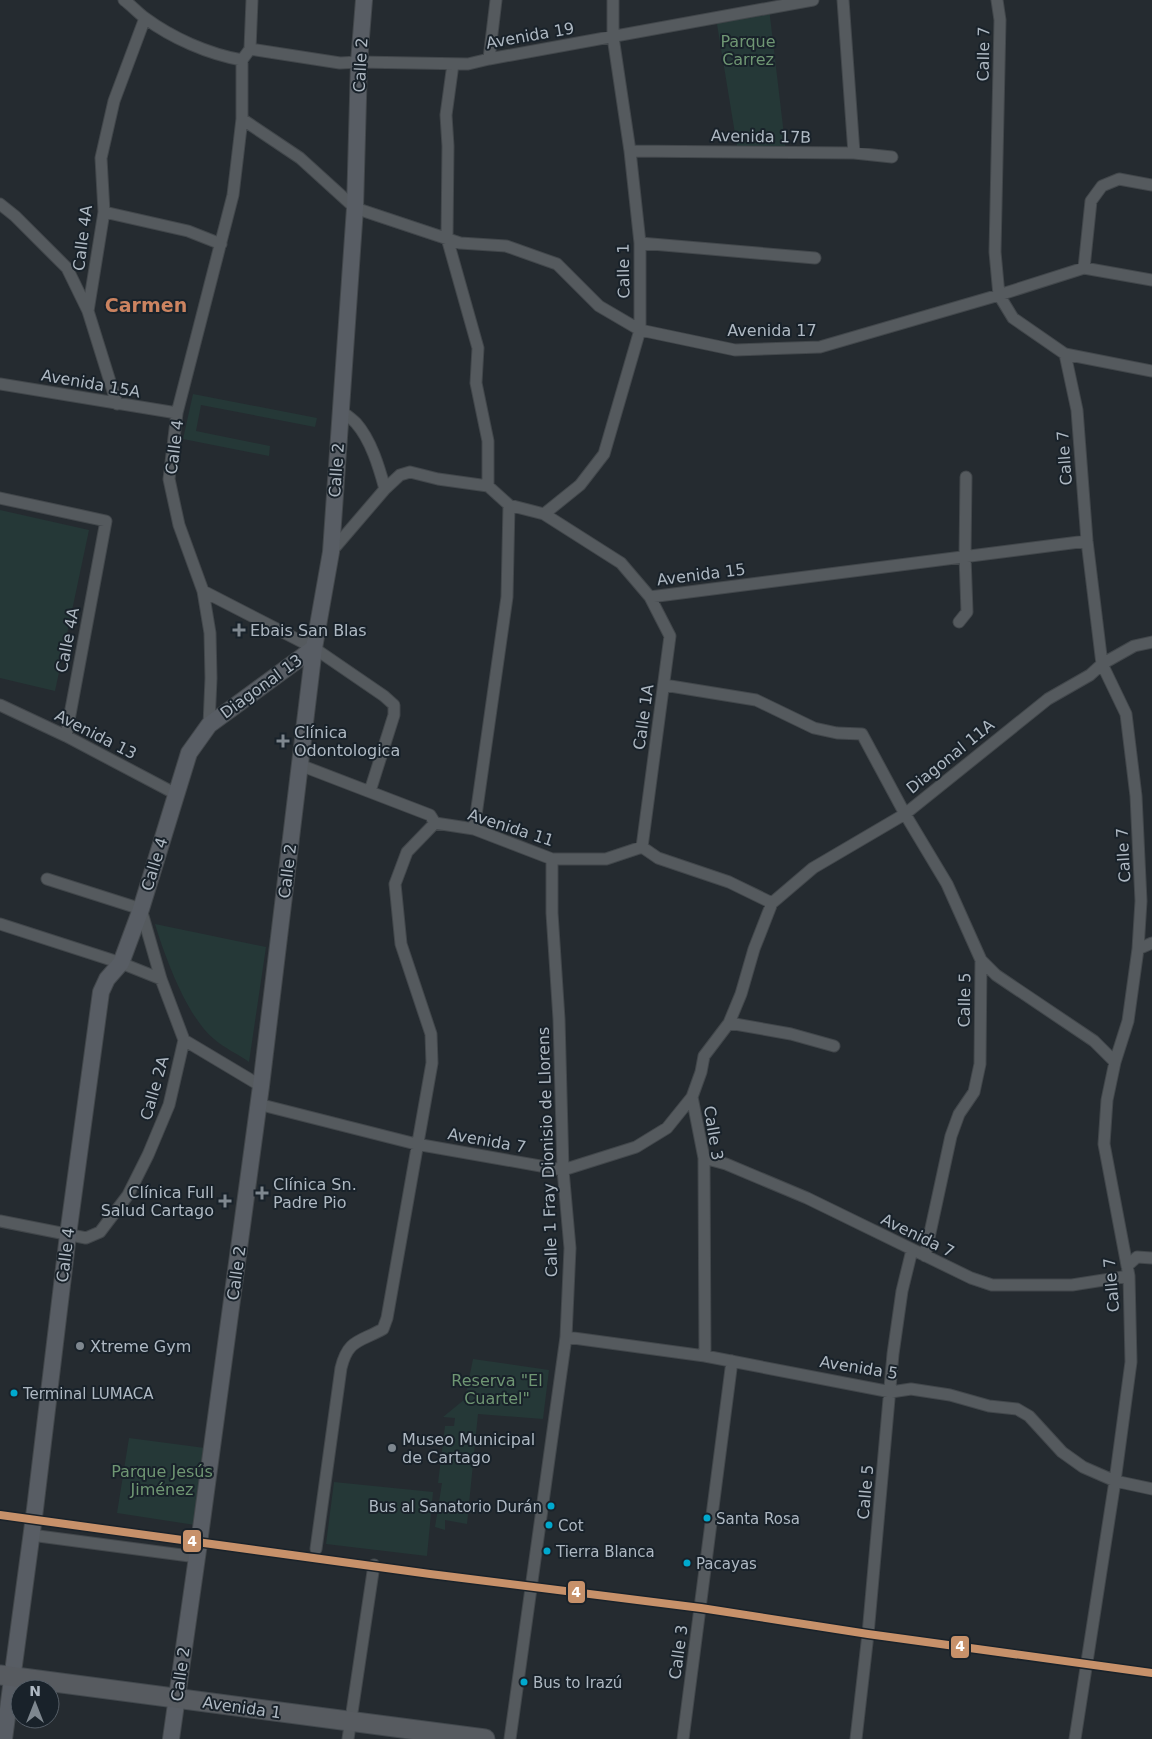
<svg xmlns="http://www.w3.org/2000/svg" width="1152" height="1739" font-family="'DejaVu Sans',sans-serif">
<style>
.green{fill:#253837}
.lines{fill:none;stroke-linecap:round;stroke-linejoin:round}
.street-casing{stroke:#42474b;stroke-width:13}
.secondary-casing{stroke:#42474b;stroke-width:18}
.primary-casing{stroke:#42484d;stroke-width:21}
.street{stroke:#555a5e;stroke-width:11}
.secondary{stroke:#585d64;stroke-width:16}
.primary{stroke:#575b60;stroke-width:19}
.rail-1-casing{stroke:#19222a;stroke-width:11}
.rail-1{stroke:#c7916a;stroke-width:8}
.poi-dot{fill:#7e878f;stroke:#19222a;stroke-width:2}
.bus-dot{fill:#00a9ce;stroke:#19222a;stroke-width:2}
.labels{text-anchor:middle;stroke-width:4;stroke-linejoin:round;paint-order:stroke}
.bus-label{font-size:15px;fill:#aeb8c2;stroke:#19222a;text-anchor:start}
.street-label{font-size:16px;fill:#aeb8c2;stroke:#19222a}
.park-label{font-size:16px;fill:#6f9673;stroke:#19222a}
.poi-label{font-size:16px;fill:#aeb8c2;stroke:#19222a;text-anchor:start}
.quarter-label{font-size:19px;font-weight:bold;fill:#cb8360;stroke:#19222a}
.line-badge{stroke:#19222a;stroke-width:2}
.badge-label{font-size:14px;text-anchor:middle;font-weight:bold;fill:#fff}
</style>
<rect width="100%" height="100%" fill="#252b30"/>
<path class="green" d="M769,8l17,144h-48l-22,-134z
M193,394l124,24 -2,9 -114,-22 -5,26 74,15 -1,10 -86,-17z
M0,510l89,20 -34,161 -55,-13z
M155,924l111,23 -17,115c-11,-8 -25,-14 -35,-23 -27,-22 -49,-82 -59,-115z
M473,1359l76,11 -6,49 -65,-5 -11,110 -22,-4v10l-10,-3 7,-44h-4l7,-57h9l1,-8 -12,-1 22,-18z
M129,1438l76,10 -10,77 -78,-12z
M334,1482l99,10 -6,64 -101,-12z"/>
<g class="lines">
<g class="street-casing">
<path id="street" d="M124,0c7,5 13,12 21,18 27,20 63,36 97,42
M843,0l11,153
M997,0l3,20 -5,232 4,43 14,23 52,36 12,56 10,131 15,123 24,50 10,82 5,105 -3,48 -10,72 -13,41 -8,38 -3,44 25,132 2,86 -16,119 -40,258
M250,49l90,14 19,-1 109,2 21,-5 324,-59
M489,59l7,-59
M453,64l-7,51 2,31 -1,92 31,110 -2,35 12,58v45
M242,119l58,39 55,50 105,35 46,3 51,18 42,42 41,24 95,20 85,-3 179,-52 85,-27 68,12
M630,151l224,2 38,4
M0,204l15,12 52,52 21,43
M104,212l84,19 33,13
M640,243l175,15
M1084,268l7,-67 11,-15 17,-7 33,6
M1065,354l87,17
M0,384l177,29
M117,404l-29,-93 16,-99 -3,-54 13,-57 31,-83
M340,410c5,4 11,8 16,13 15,17 23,44 29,66
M0,498l106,23 -40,215
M544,514l36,-29 24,-31 36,-124v-87l-10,-92 -17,-114v-37
M331,552l54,-63 15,-14 10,-3 28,7 50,7 21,19 35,9 77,49 29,34 437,-56
M203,591l111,57 70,48 10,9v10l-24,76
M959,622l8,-10 -2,-56 1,-79
M664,685l92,15 58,28 23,5 25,1 43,80 42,70 34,76 -1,104 -6,28 -15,22 -8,22 -26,120
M0,705l66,31 110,58
M209,725l2,-47 -1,-45 -7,-42 -24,-66 -10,-46 8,-66 56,-218 9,-76v-59l8,-11 2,-49
M300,765l130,50 5,8 39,6 78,30h54l36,-12 16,11 71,24 43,21
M474,829l33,-232 2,-92
M642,847l28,-211 -20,-39
M0,924l121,39 40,16
M1138,949l14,-6
M981,960l15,15 98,66 21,21
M729,1023l62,11 43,12
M184,1040l77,46
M258,1104l158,40 147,26 73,-23 31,-19 25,-31
M704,1158l22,6 81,34 164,80 21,7h80l57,-9
M0,1221l86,17 14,-6 28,-37 20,-40 21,-50 15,-65 -23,-61 -20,-70 -94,-30
M1127,1266l10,-9 15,1
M566,1337l139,19 186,36 20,-3 39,6 39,11 28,3 12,7 33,36 21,15 32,14 37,8
M705,1356l-1,-198 -12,-61 9,-25 3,-16 25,-33 12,-29 13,-45 18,-46 41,-35 92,-54 143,-115 42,-24 12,-11 32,-18 18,-4
M31,1535l166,22
M316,1549l25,-181c7,-29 19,-26 42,-39l4,-11 45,-255 -1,-29 -30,-90 -6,-60 12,-32 28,-29
M348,1739l26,-174
M510,1739l56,-402 4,-89 -7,-78 -4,-151 -7,-106v-54
M683,1739l49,-378
M856,1739l12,-105 25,-280 9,-63 10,-41"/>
</g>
<g class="secondary-casing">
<path id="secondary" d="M4,1739l31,-230 33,-274 33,-243 6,-13 14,-16 20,-54 48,-156 20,-28 105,-77
M171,1739l28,-196 62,-457 53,-438 17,-96 24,-344 4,-146 5,-62"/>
</g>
<g class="primary-casing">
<path id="primary" d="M0,1675l485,64"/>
</g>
<use href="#street" class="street"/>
<use href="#secondary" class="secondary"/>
<use href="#primary" class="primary"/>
<g class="rail-1-casing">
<path id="rail-1" d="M0,1515l430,59 271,34 167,26 284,39"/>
</g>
<use href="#rail-1" class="rail-1"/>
</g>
<g class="poi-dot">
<path d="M236.5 622.5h5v5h5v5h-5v5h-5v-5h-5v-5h5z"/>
<path d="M280.5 733.5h5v5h5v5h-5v5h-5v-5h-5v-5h5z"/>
<path d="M259.5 1185.5h5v5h5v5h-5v5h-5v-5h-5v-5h5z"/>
<path d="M222.5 1193.5h5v5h5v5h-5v5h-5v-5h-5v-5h5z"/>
<circle cx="80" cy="1346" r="5"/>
<circle cx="392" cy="1448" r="5"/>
</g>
<g class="bus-dot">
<circle cx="14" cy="1393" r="4.5"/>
<circle cx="551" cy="1506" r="4.5"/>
<circle cx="707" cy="1518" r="4.5"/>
<circle cx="549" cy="1525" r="4.5"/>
<circle cx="547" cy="1551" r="4.5"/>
<circle cx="687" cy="1563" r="4.5"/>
<circle cx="524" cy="1682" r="4.5"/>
</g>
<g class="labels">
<g class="bus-label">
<text x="23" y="1399">Terminal LUMACA</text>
<text x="542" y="1512" text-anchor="end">Bus al Sanatorio Durán</text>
<text x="716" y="1524">Santa Rosa</text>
<text x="558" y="1531">Cot</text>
<text x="556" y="1557">Tierra Blanca</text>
<text x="696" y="1569">Pacayas</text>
<text x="533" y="1688">Bus to Irazú</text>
</g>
<g class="street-label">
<text transform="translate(530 35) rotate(-10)" y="6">Avenida 19</text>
<text transform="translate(983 54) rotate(-89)" y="6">Calle 7</text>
<text transform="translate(360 65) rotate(-87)" y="6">Calle 2</text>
<text transform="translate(761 136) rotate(1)" y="6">Avenida 17B</text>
<text transform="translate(82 238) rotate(-83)" y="6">Calle 4A</text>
<text transform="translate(623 271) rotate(-91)" y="6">Calle 1</text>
<text x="772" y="336">Avenida 17</text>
<text transform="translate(91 383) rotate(10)" y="6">Avenida 15A</text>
<text transform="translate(174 447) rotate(-83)" y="6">Calle 4</text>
<text transform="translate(1064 458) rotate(-94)" y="6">Calle 7</text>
<text transform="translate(336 470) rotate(-86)" y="6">Calle 2</text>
<text transform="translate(701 574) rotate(-7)" y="6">Avenida 15</text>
<text transform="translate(67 640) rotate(-79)" y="6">Calle 4A</text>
<text transform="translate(261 686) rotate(-36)" y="6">Diagonal 13</text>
<text transform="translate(643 717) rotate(-82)" y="6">Calle 1A</text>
<text transform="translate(96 734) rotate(27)" y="6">Avenida 13</text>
<text transform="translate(950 756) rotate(-39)" y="6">Diagonal 11A</text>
<text transform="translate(511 827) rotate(18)" y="6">Avenida 11</text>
<text transform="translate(1123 855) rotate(-93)" y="6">Calle 7</text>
<text transform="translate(154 864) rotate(-73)" y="6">Calle 4</text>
<text transform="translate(287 871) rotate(-83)" y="6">Calle 2</text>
<text transform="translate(964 1000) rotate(-89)" y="6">Calle 5</text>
<text transform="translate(154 1088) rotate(-74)" y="6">Calle 2A</text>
<text transform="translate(714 1133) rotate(81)" y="6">Calle 3</text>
<text transform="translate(487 1140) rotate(10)" y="6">Avenida 7</text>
<text transform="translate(547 1152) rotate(-92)" y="6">Calle 1 Fray Dionisio de Llorens</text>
<text transform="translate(918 1235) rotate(26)" y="6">Avenida 7</text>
<text transform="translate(65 1255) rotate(-83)" y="6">Calle 4</text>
<text transform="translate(236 1273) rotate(-82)" y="6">Calle 2</text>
<text transform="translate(1111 1285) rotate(-95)" y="6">Calle 7</text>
<text transform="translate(859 1367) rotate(9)" y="6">Avenida 5</text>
<text transform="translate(865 1492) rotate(-85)" y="6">Calle 5</text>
<text transform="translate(678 1652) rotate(-82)" y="6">Calle 3</text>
<text transform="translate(180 1674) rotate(-82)" y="6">Calle 2</text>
<text transform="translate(242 1707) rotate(8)" y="6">Avenida 1</text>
</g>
<g class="park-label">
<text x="748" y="47">Parque<tspan x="748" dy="18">Carrez</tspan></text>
<text x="497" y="1386">Reserva "El<tspan x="497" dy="18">Cuartel"</tspan></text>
<text x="162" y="1477">Parque Jesús<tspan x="162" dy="18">Jiménez</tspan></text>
</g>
<g class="poi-label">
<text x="250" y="636">Ebais San Blas</text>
<text x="294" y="738">Clínica<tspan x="294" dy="18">Odontologica</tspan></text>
<text x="273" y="1190">Clínica Sn.<tspan x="273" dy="18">Padre Pio</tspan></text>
<text x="214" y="1198" text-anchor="end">Clínica Full<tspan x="214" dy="18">Salud Cartago</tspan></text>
<text x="90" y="1352">Xtreme Gym</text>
<text x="402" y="1445">Museo Municipal<tspan x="402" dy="18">de Cartago</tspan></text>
</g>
<g class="quarter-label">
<text x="146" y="312">Carmen</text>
</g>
</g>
<g class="line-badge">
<rect x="182" y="1529" width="20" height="24" rx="5" fill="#c7916a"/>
<rect x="567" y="1580" width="19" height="24" rx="5" fill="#c7916a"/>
<rect x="950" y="1635" width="20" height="24" rx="5" fill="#c7916a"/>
</g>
<g class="badge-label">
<text x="192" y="1546">4</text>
<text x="576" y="1597">4</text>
<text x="960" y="1651">4</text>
</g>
<g transform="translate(35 1704)"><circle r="24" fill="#19222a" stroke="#555e67"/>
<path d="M0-4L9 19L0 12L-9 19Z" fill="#7e878f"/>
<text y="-8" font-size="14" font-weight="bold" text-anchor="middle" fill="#aeb8c2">N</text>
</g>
</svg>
